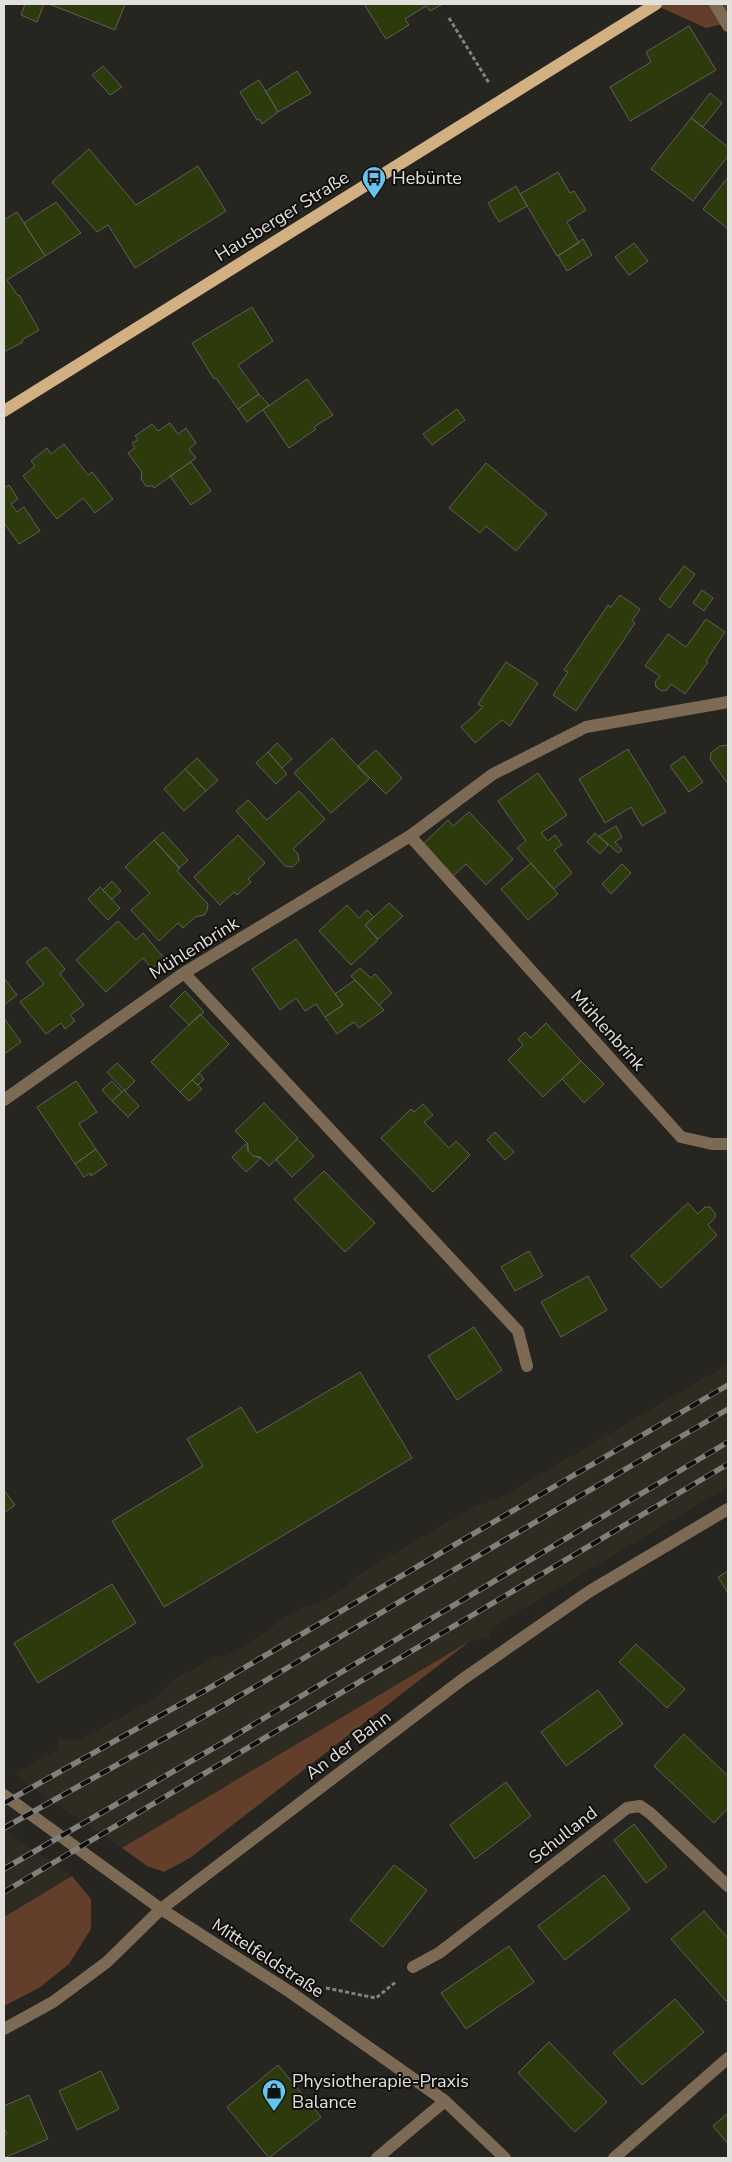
<svg xmlns="http://www.w3.org/2000/svg" width="732" height="2162" font-family="'Nunito Sans',sans-serif">
<style>
.built{fill:#2e2c21}
.green{fill:#633e2a}
.building{fill:#2c3a0c;stroke:#5d605a}
.lines{fill:none;stroke-linecap:round;stroke-linejoin:round}
.path{stroke:#83827d;stroke-width:3;stroke-dasharray:4 2.5;stroke-linecap:butt}
.minor{stroke:#7c6a54;stroke-width:12}
.major{stroke:#d3b081;stroke-width:12}
.rail-casing{stroke:#807f7a;stroke-width:5.5}
.rail{stroke:#0f0e0c;stroke-width:4;stroke-dasharray:11;stroke-linecap:butt}
.labels{text-anchor:middle;stroke-width:4;stroke-linejoin:round;paint-order:stroke}
.poi-label{font-size:18px;fill:#e1e0dc;stroke:#0f0e0c;text-anchor:start}
.street-label{font-size:18px;fill:#e1e0dc;stroke:#0f0e0c}
</style>
<rect width="100%" height="100%" fill="#262520"/>
<path class="built" d="M728,1364v123l-237,141 -1,10 -20,3 -348,207 -109,-74 44,-24 1,-10 23,-1 76,-42 15,-16 42,-24 13,-1 34,-20 18,-15 22,-13 21,-7 24,-13 8,-11 121,-71 23,-7z
M4,1829l68,47 -68,41z"/>
<path class="green" d="M653,4h75v19l-22,5z
M470,1641l-280,217 -26,14 -17,-6 -25,-18z
M72,1876l19,23v30l-22,35 -30,24 -35,18v-89z"/>
<path class="building" d="M25,4h19l-7,18 -16,-7z
M49,4h76l-10,26z
M364,4h79l-13,7 -4,-5 -21,13 4,6 -23,14z
M689,26l27,44 -86,51 -20,-34 41,-25 -5,-10z
M103,66l19,21 -12,8 -18,-20z
M297,71l14,22 -33,19 -12,-21z
M259,80l19,32 -16,12 -3,-5 -2,1 -17,-28z
M710,93l12,10 -19,24 -12,-9z
M691,118l37,29v9l-35,45 -42,-32z
M89,149l47,56 62,-39 28,45 -91,57 -27,-43 -11,7 -45,-50z
M558,172l12,21 4,-2 12,19 -19,12 12,21 -22,13 -37,-62z
M728,177v52l-25,-20z
M516,186l11,20 -28,16 -11,-19z
M56,202l25,31 -36,23 -21,-33z
M17,212l28,44 -38,24 11,16 1,-1 20,35 -17,10 1,2 -19,10v-132z
M583,239l9,16 -25,16 -9,-15z
M634,243l14,18 -19,14 -14,-18z
M252,307l21,34 -35,24 21,29 -21,15 -22,-31 -2,1 -22,-36z
M307,379l26,36 -19,12 2,2 -27,19 -26,-38z
M259,394l10,11 -22,17 -9,-13z
M457,409l8,11 -33,25 -9,-11z
M170,423l8,11 8,-6 10,15 -7,6 7,9 -42,30 -1,-2h-7l-5,-7 1,-7 -14,-19 7,-5 -3,-5 6,-3 -3,-4 17,-12 6,7z
M64,444l24,31 4,-3 21,27 -18,14 -12,-15 -26,21 -34,-43 12,-10 -4,-5 16,-13 4,6z
M191,462l20,29 -20,14 -21,-29z
M486,463l61,51 -31,37 -30,-25 -6,7 -31,-25z
M9,485l9,14 -7,5 6,8 7,-5 16,24 -21,13 -15,-21v-35z
M684,566l11,8 -25,34 -11,-9z
M702,590l11,8 -9,13 -11,-8z
M620,595l20,14 -8,12 3,2 -59,88 -23,-16 15,-23 -4,-2 44,-65 3,2z
M706,619l19,13 -19,29 2,1 -23,32 -14,-10 -4,6 -5,1 -6,-4 -1,-5 5,-6 -15,-10 23,-32 18,13z
M506,662l32,21 -28,43 -8,-6 -27,23 -14,-16 22,-20 -5,-3z
M332,738l37,41 -38,34 -37,-40z
M277,743l15,16 -10,9 -14,-16z
M728,745v39l-18,-25 1,-6 9,-7z
M628,749l38,63 -24,14 -11,-19 -26,16 -26,-44z
M376,750l26,28 -16,16 -28,-28z
M268,752l19,22 -11,10 -20,-21z
M684,756l19,26 -14,10 -19,-26z
M197,758l21,22 -12,11 -21,-22z
M185,769l21,22 -22,20 -20,-22z
M538,773l29,42 -26,18 7,8 7,-6 7,10 -8,5 18,23 -18,16 -37,-41 9,-7 -28,-40z
M299,791l26,28 -32,30 5,5 1,7 -7,6 -7,-1 -49,-55 12,-11 19,20z
M469,812l44,47 -27,26 -20,-21 -15,14 -30,-32 27,-26 5,6z
M616,826l6,11 -7,5 7,8 -4,3 -19,-17z
M163,832l25,28 -9,8 -25,-28z
M595,833l13,12 -8,9 -13,-12z
M238,835l27,28 -17,16 3,3 -14,13 -3,-3 -14,13 -26,-28z
M154,840l26,28 -3,3 31,33 -1,7 -3,4 -9,2 -12,11 -5,-5 -19,18 -28,-31 19,-17 -25,-26z
M531,863l27,31 -30,26 -27,-31z
M622,864l9,9 -20,21 -9,-10z
M112,881l9,10 -9,8 -9,-9z
M100,887l20,21 -12,12 -20,-21z
M389,903l14,13 -25,23 -13,-14z
M347,905l12,13 8,-8 7,7 -9,8 13,15 -27,25 -32,-34z
M118,921l18,19 7,-7 21,25 -12,11 -9,-11 -37,34 -30,-32z
M296,939l47,66 -18,12 -9,-13 -11,7 -9,-13 -16,12 -28,-41z
M46,947l19,22 -5,5 24,31 -14,10 5,6 -10,8 -4,-6 -15,11 -26,-32 24,-18 -18,-22z
M360,968l11,10 4,-4 17,19 -13,12 -28,-29z
M4,978l13,17 -13,10z
M355,980l29,30 -25,18 -5,-6 -17,12 -12,-17 18,-12 -8,-11z
M185,991l19,21 -15,13 -19,-19z
M200,1014l29,30 -49,48 -29,-30z
M4,1018l17,24 -17,12z
M546,1023l35,38 -38,36 -35,-37 15,-15 -5,-6 7,-7 6,6z
M581,1061l23,23 -20,19 -22,-24z
M117,1063l18,18 -10,10 -18,-19z
M199,1073l5,6 -6,6 -6,-5z
M192,1080l10,9 -13,12 -9,-9z
M76,1081l21,31 -18,12 17,25 -21,15 -38,-57z
M112,1081l10,11 -10,9 -10,-11z
M124,1090l15,16 -11,11 -16,-16z
M264,1103l34,35 -29,28 -9,-9 -7,-1 -5,-5v-7l-13,-13z
M423,1104l10,11 -9,7 25,26 7,-7 14,14 -37,37 -52,-54 30,-29 3,3z
M495,1132l19,20 -9,8 -18,-20z
M297,1139l17,17 -22,21 -16,-17z
M247,1143l1,8 5,5 8,2 -15,14 -14,-15z
M96,1149l11,16 -16,11 -1,-3 -6,4 -9,-13z
M324,1171l51,52 -30,29 -51,-53z
M688,1203l10,11 7,-7h5l5,6v5l-7,7 9,10 -56,53 -30,-32z
M529,1251l14,25 -28,15 -14,-24z
M588,1276l19,34 -46,27 -20,-35z
M474,1327l28,43 -45,30 -29,-44z
M360,1372l52,86 -248,149 -52,-86 91,-55 -16,-27 54,-32 16,26z
M4,1490l11,15 -11,8z
M728,1571v22l-10,-16z
M112,1584l24,39 -98,60 -24,-40z
M636,1644l49,45 -18,19 -48,-46z
M598,1690l25,34 -57,42 -25,-34z
M684,1734l44,42v32l-14,15 -60,-57z
M506,1782l25,34 -56,43 -25,-34z
M634,1824l33,43 -21,16 -32,-43z
M394,1865l33,25 -44,57 -33,-27z
M604,1875l26,34 -65,51 -27,-34z
M704,1911l24,27v61l-2,2 -55,-62z
M509,1946l25,36 -68,47 -25,-36z
M675,1999l29,33 -62,53 -29,-32z
M549,2042l58,60 -32,30 -57,-59z
M278,2065l43,52 -52,41 -42,-51z
M101,2071l18,38 -42,21 -18,-39z
M29,2095l19,44 -44,19v-22l3,-2 -3,-6v-22z
M728,2113v31l-15,-18z"/>
<g class="lines">
<path class="path" d="M449,18l40,65
M326,1988l50,10 21,-17"/>
<path class="minor" d="M715,4l13,22
M410,836l271,301 31,7h16
M184,973l334,358 9,35
M4,1100l180,-127 226,-137 83,-62 93,-47 142,-25
M4,1795l157,114 129,83 155,109 60,57
M413,1967l26,-14 188,-145 13,-2 10,7 78,73
M4,2029l49,-27 54,-40 54,-53 302,-230 127,-88 138,-82
M377,2158l68,-57
M614,2158l114,-100"/>
<path class="major" d="M4,411l652,-407"/>
<g class="rail-casing">
<path id="rail" d="M4,1803l209,-117 515,-301
M4,1828l220,-123 504,-296
M4,1869l215,-124 509,-303
M4,1892l724,-428"/>
</g>
<use href="#rail" class="rail"/>
</g>
<defs>
<g id="bus-pin" transform="scale(1.25)"><path d="M0 17L-7.5 6A9.5 9.5 0 1 1 7.5 6Z" fill="#64c5ee" stroke="#0f0e0c"/><path d="M-5-6H5V4H4V6H2V4H-2V6H-4V4H-5ZM-3.5-4V0h7V-4ZM-3.5 1.2v1.5H-2V1.2ZM2 1.2v1.5H3.5V1.2Z" fill="#111"/></g>
<g id="shop-pin" transform="scale(1.25)"><path d="M0 17L-7.5 6A9.5 9.5 0 1 1 7.5 6Z" fill="#64c5ee" stroke="#0f0e0c"/><path d="M-5-2.5h2.3a2.7 3.5 0 0 1 5.4 0H5L5.5 6h-11ZM-1.5-2.5h3a1.5 2.3 0 0 0-3 0Z" fill="#111"/></g>
</defs>
<g fill-rule="evenodd">
<use href="#bus-pin" x="374" y="178"/>
<use href="#shop-pin" x="274" y="2091"/>
</g>
<g class="labels">
<g class="poi-label">
<text x="392" y="184">Hebünte</text>
<text x="292" y="2087">Physiotherapie-Praxis<tspan x="292" dy="21">Balance</tspan></text>
</g>
<g class="street-label">
<text transform="translate(282 216) rotate(-32)" y="6">Hausberger Straße</text>
<text transform="translate(194 948) rotate(-32)" y="6">Mühlenbrink</text>
<text transform="translate(608 1030) rotate(48)" y="6">Mühlenbrink</text>
<text transform="translate(348 1745) rotate(-37)" y="6">An der Bahn</text>
<text transform="translate(563 1835) rotate(-38)" y="6">Schulland</text>
<text transform="translate(268 1958) rotate(33)" y="6">Mittelfeldstraße</text>
</g>
</g>
<rect width="732" height="2162" fill="none" stroke="#e1e0dc" stroke-width="10"/>
</svg>
